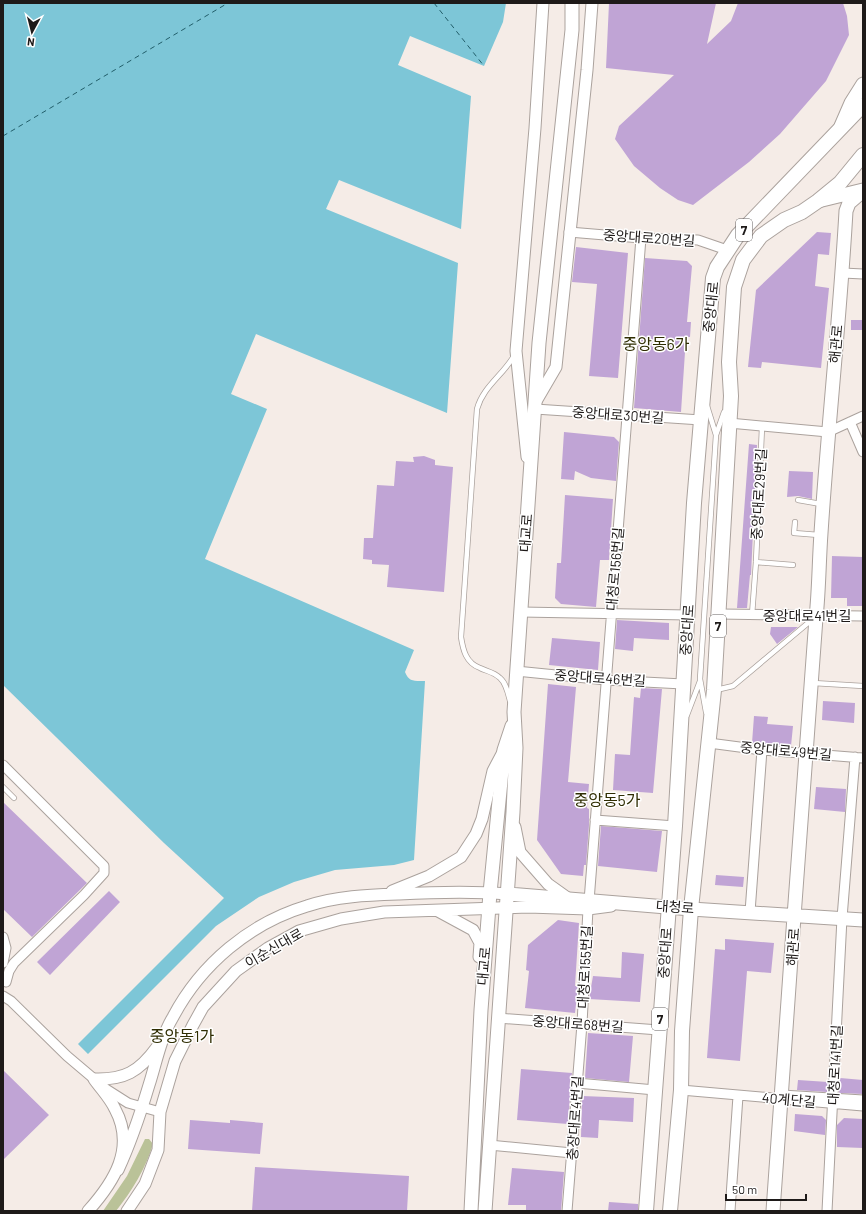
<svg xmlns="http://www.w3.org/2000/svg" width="866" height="1214" font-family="Barlow,'Noto Sans KR',sans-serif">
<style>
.green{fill:#bac298}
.water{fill:#7dc6d7}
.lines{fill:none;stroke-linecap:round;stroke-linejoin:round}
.ferry{stroke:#225e6a;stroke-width:1;stroke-dasharray:5 4;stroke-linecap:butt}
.building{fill:#c0a4d5}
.service-casing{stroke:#aba29d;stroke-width:6}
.pedestrian-casing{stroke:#aba29d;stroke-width:9}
.minor-casing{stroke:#aba29d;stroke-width:11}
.tertiary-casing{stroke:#aba29d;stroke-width:13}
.secondary-casing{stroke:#aba29d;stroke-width:15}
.primary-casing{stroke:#aba29d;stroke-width:16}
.service{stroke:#fff;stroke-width:4.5}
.pedestrian{stroke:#fff;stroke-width:7}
.minor{stroke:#fff;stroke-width:9}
.tertiary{stroke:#fff;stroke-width:11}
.secondary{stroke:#fff;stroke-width:13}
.primary{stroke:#fff;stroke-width:14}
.labels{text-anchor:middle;stroke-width:3;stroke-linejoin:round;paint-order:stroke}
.shield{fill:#fff;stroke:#625f5e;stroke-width:1}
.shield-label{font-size:13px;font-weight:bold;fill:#1e1a19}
.street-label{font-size:14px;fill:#1e1a19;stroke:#fff}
.quarter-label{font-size:16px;fill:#2f2d02;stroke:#fff}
</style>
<rect width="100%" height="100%" fill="#f5ece7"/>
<path class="green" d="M145,1139h4l4,5c-7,24 -21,47 -37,67h-13l24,-35z"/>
<path class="water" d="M3,3h503l-3,19 -19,44 -74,-30 -12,29 73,31 -10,133 -122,-49 -13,29 132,54 -11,150 -191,-79 -25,60 36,15 -62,150 209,91 -9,22c4,10 9,9 20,9l-11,179 -20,5 -59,5 -41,12 -35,15 -43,29 -128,128 -10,-10 146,-146 -60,-55 -161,-158z"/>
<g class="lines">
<path class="ferry" d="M434,3l50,63
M3,136l225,-133"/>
</g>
<path class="building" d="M609,3h107l-9,41 24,-23 7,-18h105l4,13 2,19 -23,46 -46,53 -31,28 -56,43 -15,-5 -18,-12 -26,-22 -19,-27 4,-13 55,-51 -68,-7z
M817,232l14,1 -2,22 -11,-1 -3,32 14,2 -8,80 -59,-6 -1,6 -13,-1 8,-77z
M576,247l52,6 -10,125 -29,-2 8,-92 -25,-2z
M645,258l42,3 5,5 -5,56h4l-1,15h-4l-5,75 -47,-4z
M851,320h12v10h-12z
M564,432l50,5 5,5 -3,39 -25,-3 -16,-7 -1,9 -13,-1z
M749,444l8,1 -6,130h-1l-3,33h-10z
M424,456l11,4v5l18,2 -9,125 -57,-5 2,-22 -17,-1v-4l-9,-1 1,-21h9l4,-53 17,1 2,-25 18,1 -1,-5z
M789,471l24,1 -1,27 -14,-3 -11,1z
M565,495l48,4 -4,61h-9l-4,47 -35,-3 -6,-6 2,-35h4z
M832,556l31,1v49h-16v-8h-16z
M617,620l52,3v17l-35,-2 -1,13 -18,-2z
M771,627h27l-21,17 -7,-10z
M552,638l48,4 -2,28 -49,-5z
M548,684l28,3 -8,95 21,2 -2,24 2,1v16l-3,40h-2l-1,11 -22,-2 -24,-34z
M641,688l21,1 -9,104 -40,-3 2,-36 15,1 4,-58 6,1z
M823,701l32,2 -1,20 -32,-3z
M754,716l14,1 -1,7 26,2 -2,20 -39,-3z
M816,787l30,2 -1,23 -31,-3z
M3,802l84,81 -55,54 -29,-28z
M601,826l61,5 -5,41 -59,-6z
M716,875l28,2 -1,10 -28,-2z
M109,891l11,11 -70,73 -13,-13z
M558,920l21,3 -4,63h3l-3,27 -50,-5 4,-37 -3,-1 2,-25z
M725,939l49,4 -3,30 -24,-2 -7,90 -33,-3 8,-109 10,1z
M622,952l22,2 -4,48 -51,-3 4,-23 28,2z
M588,1033l45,3 -4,46 -44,-4z
M521,1069l51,4 -4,51 -51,-4z
M3,1070l46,45 -46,45z
M840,1078l23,2v14l-24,-1z
M798,1080l30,2 -1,10 -30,-2z
M582,1096l52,2 -1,24 -34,-2 -1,18 -17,-1z
M795,1114l27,2 4,4 -1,15 -31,-4z
M844,1118l19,1v29l-26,-1v-22z
M190,1120l40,3v-3l33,3 -3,31 -72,-5z
M255,1167l154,9 -2,35h-155z
M512,1168l52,4 -3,39h-35v-6h-18z
M609,1202l29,2v7h-30z"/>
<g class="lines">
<g class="service-casing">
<path id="service" d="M707,406l9,29
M798,500l23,4
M795,522l-1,11 25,2
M756,562l37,3
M752,615l4,-53 6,-135
M813,683l50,3
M716,690l17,-4 81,-68
M510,701c-2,-8 -4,-18 -10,-23 -6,-6 -14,-7 -20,-10 -14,-5 -17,-18 -19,-31l16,-228c6,-22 25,-33 37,-53
M706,712l-6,-33 16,-244 8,-23
M687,715l13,-34
M3,787l11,11"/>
</g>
<g class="pedestrian-casing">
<path id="pedestrian" d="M782,1094l81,5"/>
</g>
<g class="minor-casing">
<path id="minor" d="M569,232l72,6 57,2 29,10
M843,273l20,1
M535,409l166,11
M850,422l13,30
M729,423l99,9 35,-16
M521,612l167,3
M719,614l144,2
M516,671l90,9 77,4
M709,743l53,7 101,8
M3,765l101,101v7l-20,22 -70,68 -5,8 -3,11
M595,820l80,6
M589,901l52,-663
M750,912l12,-162
M3,937l3,11 -3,15
M3,996l8,5 56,55 39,33 22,14 32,9
M498,1018l161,12
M577,1083l78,7
M681,1090l182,16
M489,1145l83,8
M567,1211l15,-187 6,-115
M730,1211l8,-115
M827,1211l15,-293 13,-161"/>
</g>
<g class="tertiary-casing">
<path id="tertiary" d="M535,403l21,-36 31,-297 5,-67
M527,457l-11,-106 19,-223 8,-125
M515,827l5,25 28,32 21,15
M392,891l37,-15 32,-19 15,-23 6,-15 11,-48 10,-19
M438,911l35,19 7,13 -1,14
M94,1079c30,1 45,-7 63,-32
M118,1170c13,-28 22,-55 31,-85 7,-22 12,-48 24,-68 28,-53 77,-94 134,-111 29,-10 62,-11 92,-12 37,-2 73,-3 109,0
M88,1211c26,-29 48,-63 27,-102 -5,-11 -14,-20 -21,-30
M127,1211l18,-27 13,-34 2,-38 15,-51 18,-36 10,-18 33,-36 32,-23 31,-17 42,-12 43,-7 144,-5 60,2 23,-3"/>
</g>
<g class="secondary-casing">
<path id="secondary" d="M841,126l10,-23 12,-19
M818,201l45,-11
M508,894l183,15 172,11
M471,1211l10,-201 9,-117 14,-143 8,-24
M485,1211l28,-399 3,-64 -2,-36 25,-369 33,-313v-27
M773,1211c15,-198 27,-395 43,-593 3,-28 3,-57 5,-85 7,-108 19,-215 25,-322l3,-8 14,-12"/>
</g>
<g class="primary-casing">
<path id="primary" d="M646,1211l29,-385 19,-323 19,-225 4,-11 21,-32 125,-130
M670,1211l11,-121 1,-59 9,-122 23,-219 17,-294 -2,-34 5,-75 9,-27 18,-24 23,-16 18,-8 16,-11 22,-18 23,-28"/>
</g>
<use href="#service" class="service"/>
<use href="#pedestrian" class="pedestrian"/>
<use href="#minor" class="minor"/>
<use href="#tertiary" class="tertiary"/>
<use href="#secondary" class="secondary"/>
<use href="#primary" class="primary"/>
</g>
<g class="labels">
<g class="shield">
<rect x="736" y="219" width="16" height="22" rx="3"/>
<rect x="710" y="615" width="16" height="22" rx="3"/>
<rect x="652" y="1008" width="16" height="22" rx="3"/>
</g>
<g class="shield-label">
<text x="744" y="235">7</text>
<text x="718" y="631">7</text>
<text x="660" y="1024">7</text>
</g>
<g class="street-label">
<text transform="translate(649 238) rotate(4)" y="5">중앙대로20번길</text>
<text transform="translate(711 307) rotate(-84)" y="5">중앙대로</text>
<text transform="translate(836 344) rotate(-85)" y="5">해관로</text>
<text transform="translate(618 415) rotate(4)" y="5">중앙대로30번길</text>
<text transform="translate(759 494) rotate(-87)" y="5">중앙대로29번길</text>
<text transform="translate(526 533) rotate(-86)" y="5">대교로</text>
<text transform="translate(615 569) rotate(-85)" y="5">대청로156번길</text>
<text x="807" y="621">중앙대로41번길</text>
<text transform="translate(687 630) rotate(-86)" y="5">중앙대로</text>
<text transform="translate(600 678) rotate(4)" y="5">중앙대로46번길</text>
<text transform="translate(786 751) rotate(5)" y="5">중앙대로49번길</text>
<text transform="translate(675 907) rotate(4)" y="5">대청로</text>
<text transform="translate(793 947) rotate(-86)" y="5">해관로</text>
<text transform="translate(274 948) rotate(-30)" y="5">이순신대로</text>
<text transform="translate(665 953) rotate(-86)" y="5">중앙대로</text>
<text transform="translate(484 966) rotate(-85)" y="5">대교로</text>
<text transform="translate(585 967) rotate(-87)" y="5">대청로155번길</text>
<text transform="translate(578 1024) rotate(4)" y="5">중앙대로68번길</text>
<text transform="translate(835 1065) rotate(-87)" y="5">대청로141번길</text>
<text transform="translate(789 1100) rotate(5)" y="5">40계단길</text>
<text transform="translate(575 1118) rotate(-86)" y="5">충장대로4번길</text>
</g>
<g class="quarter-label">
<text x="656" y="350">중앙동6가</text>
<text x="607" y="806">중앙동5가</text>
<text x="182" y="1042">중앙동1가</text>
</g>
</g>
<rect width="866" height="1214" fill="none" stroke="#1e1a19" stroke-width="8"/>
<g transform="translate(32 32) rotate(187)" stroke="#ffffff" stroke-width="3" paint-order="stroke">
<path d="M0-3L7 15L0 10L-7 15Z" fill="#1e1a19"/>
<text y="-6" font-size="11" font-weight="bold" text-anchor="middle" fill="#1e1a19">N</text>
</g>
<path d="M726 1194v6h80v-6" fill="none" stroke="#1e1a19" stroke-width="2"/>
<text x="732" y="1194" font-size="12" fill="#1e1a19" stroke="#ffffff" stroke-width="3" paint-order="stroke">50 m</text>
</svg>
